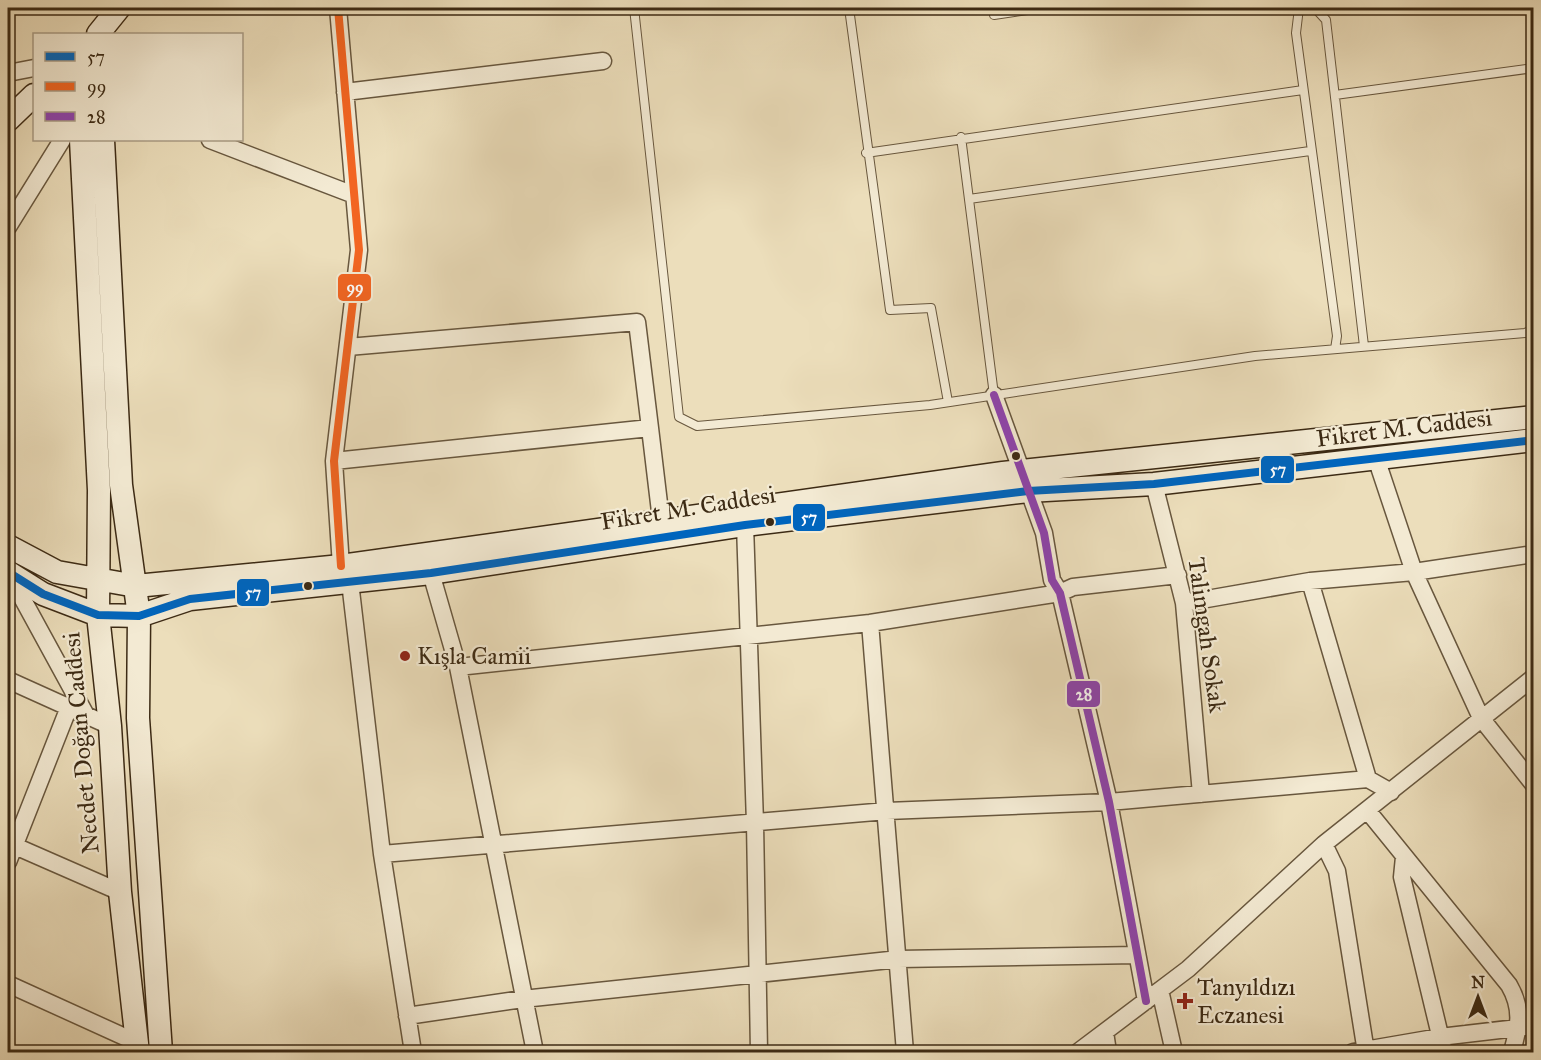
<svg xmlns="http://www.w3.org/2000/svg" width="1541" height="1060" font-family="'IM FELL Great Primer',serif">
<style>
.lines{fill:none;stroke-linecap:round;stroke-linejoin:round}
.service-casing{stroke:#68573e;stroke-width:10}
.minor-casing{stroke:#68573e;stroke-width:19}
.secondary-casing{stroke:#3c2a14;stroke-width:25}
.service{stroke:#f3ead3;stroke-width:8}
.minor{stroke:#f3ead3;stroke-width:16}
.secondary{stroke:#f3ead3;stroke-width:22}
.bus-1-casing{stroke:#f3ead3;stroke-width:12}
.bus-2-casing{stroke:#f3ead3;stroke-width:12}
.bus-3-casing{stroke:#f3ead3;stroke-width:12}
.bus-1{stroke:#0065bd;stroke-width:8}
.bus-2{stroke:#f26522;stroke-width:8}
.bus-3{stroke:#8e44ad;stroke-width:8}
.bus-dot{fill:#3c2a14;stroke:#f3ead3;stroke-width:2}
.poi-dot{fill:#8f2418;stroke:#f3ead3;stroke-width:2}
.labels{text-anchor:middle;stroke-width:4.5;stroke-linejoin:round;paint-order:stroke}
.street-label{font-size:24px;fill:#3c2a14;stroke:#f3ead3}
.poi-label{font-size:24px;fill:#3c2a14;stroke:#f3ead3;text-anchor:start}
.line-badge{stroke:#f3ead3;stroke-width:2}
.badge-label{font-size:16px;text-anchor:middle;font-weight:bold;fill:#fff}
</style>
<rect width="100%" height="100%" fill="#ecdebb"/>
<filter id="stains"><feTurbulence type="fractalNoise" baseFrequency=".00333" numOctaves="4"/><feColorMatrix values="0 0 0 0 .2 0 0 0 0 .09 0 0 0 0 .02 0 0 0 .5 -.17"/></filter>
<radialGradient id="worn" r=".72"><stop offset=".6" stop-color="#630" stop-opacity="0"/><stop offset="1" stop-color="#630" stop-opacity=".3"/></radialGradient>
<g class="lines">
<g class="service-casing">
<path id="service" d="M634,8l45,409 18,9 233,-21 325,-49 270,-23 9,-4
M849,8l41,302 41,-2 17,94
M994,8v7l47,-7
M1299,8l-3,25 41,303 -2,13
M1315,8l11,12 38,326
M1335,95l199,-27
M961,137l33,258
M866,153l437,-63
M969,199l341,-48"/>
</g>
<g class="minor-casing">
<path id="minor" d="M338,8l21,242 -25,211 7,105
M8,73l26,-5
M345,92l258,-31
M210,140l144,55
M8,227l54,-87
M348,347l289,-25 13,106
M994,395l50,138 8,47 8,13 49,209 37,199
M1376,458l38,114 67,146 53,67
M334,461l316,-33 11,92
M1154,484l30,119 17,191
M745,525l10,298 4,229
M431,573l27,94 412,-44 190,-30 13,-6 105,-12
M9,574l77,141
M1310,581l58,198
M350,582l32,272 31,198
M1184,603l126,-22 104,-9 120,-18
M870,623l35,429
M458,667l77,385
M8,680l102,46
M1367,810l142,175c14,24 10,42 3,67
M8,843l112,49
M1324,844l13,27 29,181
M382,854l505,-43 222,-9 259,-23 23,13
M1404,857l-2,20 42,175
M8,862l61,-155
M8,984l130,59
M1160,990l14,62
M407,1016l116,-17 376,-40 238,-4
M1105,1032l3,20
M1078,1052l110,-83 136,-125 210,-167
M1353,1052l87,-15 94,-11"/>
</g>
<g class="secondary-casing">
<path id="secondary" d="M98,34l21,-26
M8,120l26,-25
M81,140l18,350 -1,125 12,111 10,166 18,160
M103,140l18,345 18,131 -1,102 23,334
M8,546l49,26 79,14 205,-20 662,-93 531,-56
M8,572l35,22 55,21 41,1 51,-17 241,-26 314,-48 283,-34 126,-7 380,-44"/>
</g>
<use href="#service" class="service"/>
<use href="#minor" class="minor"/>
<use href="#secondary" class="secondary"/>
<g class="bus-1-casing">
<path id="bus-1" d="M8,572l35,22 55,21 41,1 51,-17 241,-26 314,-48 283,-34 126,-7 380,-44"/>
</g>
<g class="bus-2-casing">
<path id="bus-2" d="M338,8l21,242 -25,211 7,105"/>
</g>
<g class="bus-3-casing">
<path id="bus-3" d="M994,395l50,138 8,47 8,13 49,209 37,199"/>
</g>
<use href="#bus-1" class="bus-1"/>
<use href="#bus-2" class="bus-2"/>
<use href="#bus-3" class="bus-3"/>
</g>
<g class="bus-dot">
<circle cx="1016" cy="456" r="5"/>
<circle cx="770" cy="522" r="5"/>
<circle cx="308" cy="586" r="5"/>
</g>
<g class="poi-dot">
<circle cx="405" cy="656" r="6"/>
<path d="M1182 992h6v6h6v6h-6v6h-6v-6h-6v-6h6z"/>
</g>
<g class="labels">
<g class="street-label">
<text transform="translate(1404 428) rotate(-7)" y="8">Fikret M. Caddesi</text>
<text transform="translate(688 508) rotate(-9)" y="8">Fikret M. Caddesi</text>
<text transform="translate(1207 635) rotate(82)" y="8">Talimgah Sokak</text>
<text transform="translate(81 743) rotate(-95)" y="8">Necdet Doğan Caddesi</text>
</g>
<g class="poi-label">
<text x="417" y="664">Kışla Camii</text>
<text x="1197" y="995">Tanyıldızı<tspan x="1197" dy="28">Eczanesi</tspan></text>
</g>
</g>
<g class="line-badge">
<rect x="337" y="273" width="35" height="29" rx="6" fill="#f26522"/>
<rect x="1260" y="455" width="35" height="29" rx="6" fill="#0065bd"/>
<rect x="792" y="503" width="34" height="29" rx="6" fill="#0065bd"/>
<rect x="236" y="578" width="34" height="29" rx="6" fill="#0065bd"/>
<rect x="1066" y="680" width="35" height="28" rx="6" fill="#8e44ad"/>
</g>
<g class="badge-label">
<text x="355" y="293">99</text>
<text x="1278" y="475">57</text>
<text x="809" y="523">57</text>
<text x="253" y="598">57</text>
<text x="1084" y="700">28</text>
</g>
<rect width="1541" height="1060" fill="none" stroke="#ecdebb" stroke-width="30"/>
<rect x="9" y="9" width="1523" height="1042" fill="none" stroke="#3c2a14" stroke-width="3"/>
<rect x="15" y="15" width="1511" height="1030" fill="none" stroke="#3c2a14" stroke-width="1.5"/>
<rect x="33" y="33" width="210" height="108" fill="#f3ead3" stroke="#aa9d87" stroke-width="1.5"/>
<rect x="45" y="52" width="30" height="9" fill="#0065bd" stroke="#aa9d87" stroke-width="1.5"/>
<text x="87" y="63" font-size="18" fill="#3c2a14">57</text>
<rect x="45" y="82" width="30" height="9" fill="#f26522" stroke="#aa9d87" stroke-width="1.5"/>
<text x="87" y="93" font-size="18" fill="#3c2a14">99</text>
<rect x="45" y="112" width="30" height="9" fill="#8e44ad" stroke="#aa9d87" stroke-width="1.5"/>
<text x="87" y="123" font-size="18" fill="#3c2a14">28</text>
<g transform="translate(1478 997)" stroke="#f3ead3" stroke-width="4.5" paint-order="stroke">
<path d="M0-4.5L10 22L0 15L-10 22Z" fill="#3c2a14"/>
<text y="-9" font-size="16" font-weight="bold" text-anchor="middle" fill="#3c2a14">N</text>
</g>
<rect width="100%" height="100%" filter="url(#stains)"/>
<rect width="100%" height="100%" fill="url(#worn)"/>
</svg>
